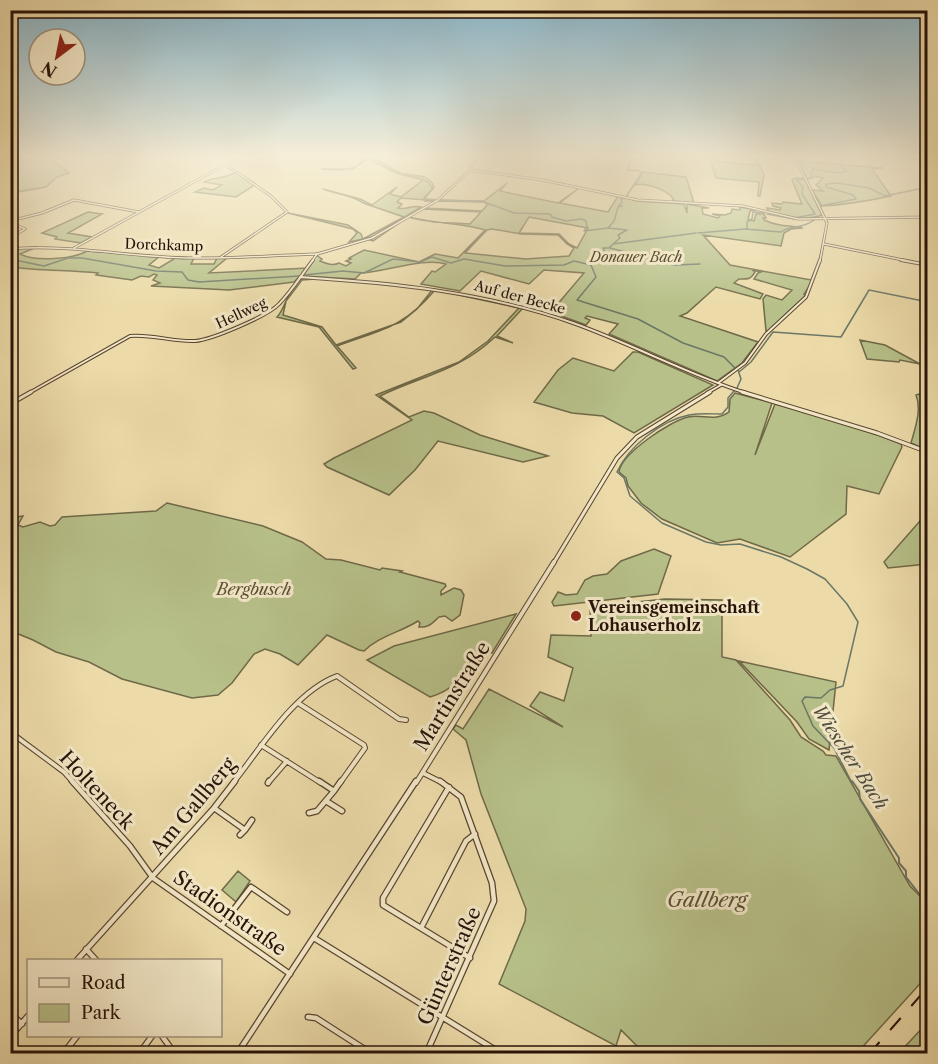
<svg xmlns="http://www.w3.org/2000/svg" width="938" height="1064" font-family="'Libre Caslon Text',serif">
<style>
.green{fill:#b7c089;stroke:#6f6948;stroke-width:1.5;fill-rule:evenodd}
.lines{fill:none;stroke-linecap:round;stroke-linejoin:round}
.stream-far1{stroke:#6b7766;stroke-width:1.5}
.stream{stroke:#6b7766;stroke-width:2}
.minor-far3-casing{stroke:#584430;stroke-width:3}
.minor-far2-casing{stroke:#584430;stroke-width:4}
.minor-far1-casing{stroke:#584430;stroke-width:6}
.minor-casing{stroke:#584430;stroke-width:7}
.tertiary-far4-casing{stroke:#584430;stroke-width:3}
.tertiary-far3-casing{stroke:#584430;stroke-width:4}
.tertiary-far2-casing{stroke:#584430;stroke-width:5}
.tertiary-far1-casing{stroke:#584430;stroke-width:6}
.tertiary-casing{stroke:#584430;stroke-width:7}
.motorway-casing{stroke:#271208;stroke-width:4.5}
.minor-far3{stroke:#f3e8c7;stroke-width:1.5}
.minor-far2{stroke:#f3e8c7;stroke-width:2}
.minor-far1{stroke:#f3e8c7;stroke-width:4}
.minor{stroke:#f3e8c7;stroke-width:4.5}
.tertiary-far4{stroke:#f3e8c7;stroke-width:1.5}
.tertiary-far3{stroke:#f3e8c7;stroke-width:2}
.tertiary-far2{stroke:#f3e8c7;stroke-width:3}
.tertiary-far1{stroke:#f3e8c7;stroke-width:4}
.tertiary{stroke:#f3e8c7;stroke-width:4.5}
.motorway{stroke:#e6be74;stroke-width:3}
.rail{stroke:#271208;stroke-width:2;stroke-dasharray:16 16;stroke-linecap:butt}
.poi-dot{fill:#8f2418;stroke:#f3e8c7;stroke-width:2}
.labels{text-anchor:middle;stroke-width:6;stroke-linejoin:round;paint-order:stroke}
.far-street-label{font-size:14px;fill:#271208;stroke:#f3e8c7}
.far-park-label{font-size:14px;font-style:italic;fill:#594f35;stroke:#f3e8c7}
.park-label{font-size:16px;font-style:italic;fill:#594f35;stroke:#f3e8c7}
.poi-label{font-size:16px;font-weight:bold;fill:#271208;stroke:#f3e8c7;text-anchor:start}
.water-label{font-size:18px;font-style:italic;fill:#4f4d3f;stroke:#f3e8c7}
.near-street-label{font-size:20px;fill:#271208;stroke:#f3e8c7}
.near-park-label{font-size:20px;font-style:italic;fill:#594f35;stroke:#f3e8c7}
</style>
<rect width="100%" height="100%" fill="#ecdba9"/>
<filter id="stains"><feTurbulence type="fractalNoise" baseFrequency=".00333" numOctaves="4"/><feColorMatrix values="0 0 0 0 .2 0 0 0 0 .09 0 0 0 0 .02 0 0 0 .5 -.17"/></filter>
<radialGradient id="worn" r=".72"><stop offset=".6" stop-color="#630" stop-opacity="0"/><stop offset="1" stop-color="#630" stop-opacity=".3"/></radialGradient>
<path class="green" d="M25,157h37l-9,4 16,12 -12,4 -11,10 -35,6v-31z
M367,157h16l-4,3c7,4 14,10 21,13 12,4 29,-1 34,14l-10,11 4,2 56,1 23,-18 -7,8 58,12 21,-15 -19,15 48,9 10,-16 20,5 46,3 3,9v-9l22,4h-7l1,6 15,4 2,-2 -8,-2 13,1 6,-2 1,-4 8,1v-3l16,3 -6,1 -2,9 6,1 2,-7h8l2,4h-3l1,2c13,6 22,6 37,7l1,1 -11,1 -7,4 -3,13 -78,-11 27,30 81,15 7,-15 6,-26c-3,22 -8,38 -20,55l1,2 -37,35h-2l-3,-32 3,-4 16,5 10,-10 -38,-11 4,-6 3,-1 -9,-2 3,2c-5,8 -7,7 -16,7l-5,4 29,11 -3,5 -44,-12 -29,26 -7,3 78,26 -16,21 -25,18 -108,-47 9,-10 -31,-8 -2,2 5,2 -4,5 -25,-9 6,-7 -11,-3 28,-33 -40,-3 -15,14 -48,-13 -21,20 -39,-7 11,-13 3,1 11,-8c-22,-7 -60,8 -85,9l-6,6 -55,-3 -6,6 -65,8 -78,-4 9,-3 -7,-3 4,-5 -3,-1 -5,3 -8,-1 -9,4 -36,-5 2,-2c-30,-3 -58,-2 -87,-6v-18l26,-2 -17,7c15,8 54,5 67,-3l73,5 -11,9 10,3 18,-11 17,1 -3,6h23l3,-6h10l-18,15 99,-5 8,-13 6,4 -2,2c7,3 13,5 19,2l7,3 5,-3 -5,-2 5,-2 -2,-1 15,-8 55,12 16,-8 23,4 27,-28c-24,-8 -52,-6 -77,-13l-35,24 -3,-1 38,-23 26,5 36,2 11,-12 -58,-3 -10,5 22,-13h-11l2,-1 -25,-2 -4,4 5,2 -4,4c9,2 13,-3 23,-1l-49,30 -23,5 8,-9 -4,-4 -65,-16 60,12 13,9 2,5 41,-22 -41,-14c-10,-8 -27,-9 -40,-14l37,10 12,6 25,-18 -7,7 11,3 22,-17 -27,-7 -28,-14c-17,12 -25,12 -47,10h32zM437,201l46,1 5,2 -6,7 -57,-3zM529,217l59,11 -11,20 -8,-4 -10,-10 -40,-1zM492,229l29,5 37,1 9,9 7,4 -5,8 -43,3 -61,-6 22,-23z
M756,157l8,18 -4,21h-2l1,-14 -43,-4 -5,-17 45,4z
M798,161l85,7 -11,1 19,27c-24,5 -45,9 -69,10l-10,-16 11,1 -7,-6 7,-7 -9,-2 -1,2 -6,1z
M236,172l20,12 -20,13 -41,-5 9,-4 9,2 9,-5 -18,-3c10,-5 21,-3 32,-10z
M643,172l43,5 8,26 -20,-2c-3,-10 -28,-19 -39,-16z
M795,178h9l18,37c-18,7 -35,1 -53,-3l-2,-4 13,2 1,-2 -8,-2 -1,-3 10,1 1,-2 19,2 -10,-24z
M88,212l14,2 -34,19 24,4 -11,6 -26,-4 2,-2 -15,-4z
M304,278l12,1 -14,1 -16,21 -3,14 39,12 14,18 65,-23 16,-13 16,-20 90,19 -26,28 16,7 -18,-6c-37,35 -72,38 -115,59l29,21 15,-6 10,2 46,22 68,21 -25,6 -85,-21 -23,29 -26,25 -62,-28 -3,-3 10,-6 78,-38 -36,-25 83,-33 29,-21 31,-33 -84,-18c-33,39 -53,39 -98,56l19,22 -3,1 -34,-42 -42,-10c10,-10 11,-34 27,-39z
M860,340l25,5 35,19 -20,-4 -1,2 -32,-3z
M633,352h5l75,33 -79,48 -31,-17 -31,-3 -38,-11 24,-32 15,-12 41,13z
M927,392v58l-16,-7c4,-15 11,-33 5,-48z
M735,393l37,10 -17,52 20,-51 84,24 42,16 1,3 -23,47 -32,-8 -1,28 -56,43 -50,-18 -23,4 -55,-24 -21,-16 -13,-17 -2,-8 -7,-6c2,-18 51,-51 69,-55 15,-3 27,5 41,-5l1,-13z
M167,503l96,23 39,16 24,17 15,1 39,10 2,-2 20,3 -2,1 45,12 1,2 -5,5v4l13,-7 7,2 3,5 -4,20 -8,6 -7,-5 -6,1c-7,6 -10,11 -20,10l1,-4 -2,-2c-17,11 -39,15 -54,30l-5,-1 -32,-15 -29,30 -18,-11 -15,-5 -11,5 -22,29 -14,12 -26,3 -70,-19 -33,-17 -33,-10 -23,-12 -22,-9v-113l12,-2 -5,9 5,2 17,-5 10,4 5,-1 7,-8 94,-6z
M927,513v51l-39,4 -4,-6z
M654,549l17,7 -13,38 -104,12 -2,-4 6,-10 8,3 11,-1 8,-14 8,-4 14,-2 14,-13z
M665,599l57,1v57l14,3 54,60 11,17 22,14 3,4 10,1 74,130 17,17v73l-70,77h-213l-23,-23 -5,16 -117,-62 26,-63 1,-12 -45,-115 -15,-54 -13,-11 3,-4 7,4 26,-40 74,38 -33,-21 10,-14 24,9 9,-33 -25,-11 3,-22 40,1 -1,-29z
M516,614l-24,39 -11,-4c-16,23 -23,40 -51,48l-63,-37 27,-14z
M739,661l97,21 -7,68 -20,-11 -12,-17z
M238,871l12,10 -14,21 -14,-12z
M927,1023v30h-28z"/>
<g class="lines">
<path class="stream-far1" d="M370,157l27,16 17,3
M632,157l-5,13 14,1
M415,176l13,6 5,7 -9,10 60,3 30,11 36,1 2,3 14,4 16,-2 4,2 1,6 -3,4 24,-3 19,2 -9,5 2,3 -8,7
M806,179l5,-1 1,-9 26,4 9,-2 -6,-5v-9
M767,214l27,5
M824,215l-4,-9 36,-7 -3,-4 -27,-8v-3l11,-1 32,5 16,8 43,-9
M794,218l21,-4 -13,-20 1,-7 -7,-7 8,-1
M608,228l6,-7 4,-14 4,-1 -3,-1 3,-3 -1,-3 5,-2 16,-25
M747,228v-6l5,-3 1,-7 11,1
M698,233l47,-4 36,3c10,-8 20,-2 33,-12
M610,248l65,17 25,-1
M10,259l34,7 24,-8h14l74,13 26,1 6,8 11,2 101,-6
M592,264l13,-12 -2,-4h6l4,-4 83,-11
M304,275l39,-4 21,2 29,-14 27,3 12,-5 19,6 13,-4 41,7 59,-1 10,-4 17,4 5,12 -19,23 61,19 45,24 41,14 11,11
M739,372l12,-10 22,-30 68,5 28,-47 59,12
M737,388l4,-9 -3,-9
M734,391l-6,7v9l-6,7c-11,0 -22,-1 -33,1 -27,5 -61,32 -72,57l7,6 6,18 32,27 44,19 15,3 19,-1 41,13 26,12 18,10 22,25 11,18 -15,64 -13,4 -9,8 -16,-1 -3,4 11,25 21,22 18,35"/>
<path class="stream" d="M852,781l7,10 1,8 39,59v5l7,8v6l22,28"/>
<g class="minor-far3-casing">
<path id="minor-far3" d="M795,157l32,66 -7,38
M10,221l32,-8 32,-13 65,12
M10,222l15,7 -15,9
M824,244l84,17
M74,248l165,-91
M10,249c60,-5 119,8 179,9 43,1 86,-3 129,-4
M221,257l66,-45 -16,-16 -45,-31"/>
</g>
<g class="minor-far2-casing">
<path id="minor-far2" d="M901,260l27,5
M718,383l27,-20 21,-29 40,-37 14,-37"/>
</g>
<g class="minor-far1-casing">
<path id="minor-far1" d="M298,703l66,42 1,3 -25,35
M10,732l54,40 10,11
M261,745l60,38
M423,773l20,10
M233,783c28,-35 61,-91 104,-107l62,43 7,1
M268,783l19,-22"/>
</g>
<g class="minor-casing">
<path id="minor" d="M72,781l58,65 23,32 137,96
M319,781l15,10 7,-10
M268,783l1,-2
M449,787l-66,111v7l87,53
M326,801l16,10
M214,808l31,22 7,-10
M309,813l8,-2 17,-20
M240,835l5,-5
M221,926l30,-39 36,25
M421,928l45,-87 9,-7
M314,938l188,116
M86,949l10,11
M77,960l137,-152 21,-27
M10,1013l12,11
M308,1017l8,1 56,36
M162,1036l13,18
M10,1037l18,-21
M63,1054l14,-18
M139,1054l13,-18
M426,1054l68,-153 -2,-18 -31,-86 -21,-16"/>
</g>
<g class="tertiary-far4-casing">
<path id="tertiary-far4" d="M470,170l72,10 96,20 105,6 55,13 130,-2
M312,261l5,-7 55,-16 66,-38 32,-30 7,-13"/>
</g>
<g class="tertiary-far3-casing">
<path id="tertiary-far3" d="M300,277c93,6 185,15 273,46 59,21 114,51 173,70
M29,393l101,-57c22,-2 43,6 65,5 16,-1 73,-25 84,-37 13,-13 23,-30 34,-44
M707,393l14,-8"/>
</g>
<g class="tertiary-far2-casing">
<path id="tertiary-far2" d="M742,392l135,41 51,19
M10,404l21,-12
M553,564l64,-106 20,-21 73,-45"/>
</g>
<g class="tertiary-far1-casing">
<path id="tertiary-far1" d="M416,783l138,-221"/>
</g>
<g class="tertiary-casing">
<path id="tertiary" d="M237,1054l179,-273"/>
</g>
<g class="motorway-casing">
<path id="motorway" d="M910,157l18,2"/>
</g>
<use href="#minor-far3" class="minor-far3"/>
<use href="#minor-far2" class="minor-far2"/>
<use href="#minor-far1" class="minor-far1"/>
<use href="#minor" class="minor"/>
<use href="#tertiary-far4" class="tertiary-far4"/>
<use href="#tertiary-far3" class="tertiary-far3"/>
<use href="#tertiary-far2" class="tertiary-far2"/>
<use href="#tertiary-far1" class="tertiary-far1"/>
<use href="#tertiary" class="tertiary"/>
<use href="#motorway" class="motorway"/>
<path class="rail" d="M869,1054l59,-67"/>
</g>
<linearGradient id="sky" x2="0" y2="1"><stop stop-color="#88b7cd"/><stop offset="0.51" stop-color="#f6efd8"/><stop offset="1" stop-color="#f6efd8" stop-opacity="0"/></linearGradient>
<rect width="938" height="306" fill="url(#sky)"/>
<circle class="poi-dot" cx="576" cy="616" r="6"/>
<g class="labels">
<g class="far-street-label">
<text transform="translate(164 245) rotate(2)" y="5">Dorchkamp</text>
<text transform="translate(520 297) rotate(15)" y="5">Auf der Becke</text>
<text transform="translate(241 313) rotate(-25)" y="5">Hellweg</text>
</g>
<g class="far-park-label">
<text x="636" y="262">Donauer Bach</text>
</g>
<g class="park-label">
<text x="254" y="595">Bergbusch</text>
</g>
<g class="poi-label">
<text x="588" y="613">Vereinsgemeinschaft<tspan x="588" dy="18">Lohauserholz</tspan></text>
</g>
<g class="water-label">
<text transform="translate(850 757) rotate(57)" y="6">Wiescher Bach</text>
</g>
<g class="near-street-label">
<text transform="translate(452 696) rotate(-58)" y="7">Martinstraße</text>
<text transform="translate(97 790) rotate(47)" y="7">Holteneck</text>
<text transform="translate(193 806) rotate(-50)" y="7">Am Gallberg</text>
<text transform="translate(230 913) rotate(35)" y="7">Stadionstraße</text>
<text transform="translate(449 966) rotate(-66)" y="7">Günterstraße</text>
</g>
<g class="near-park-label">
<text x="707" y="907">Gallberg</text>
</g>
</g>
<rect width="938" height="1064" fill="none" stroke="#ecdba9" stroke-width="36"/>
<rect x="12" y="12" width="914" height="1040" fill="none" stroke="#271208" stroke-width="3"/>
<rect x="18" y="18" width="902" height="1028" fill="none" stroke="#271208" stroke-width="1.5"/>
<rect x="27" y="959" width="195" height="78" fill="#f3e8c7" stroke="#a1927b" stroke-width="1.5"/>
<rect x="39" y="978" width="30" height="9" fill="#f3e8c7" stroke="#a1927b" stroke-width="1.5"/>
<text x="81" y="989" font-size="18" fill="#271208">Road</text>
<rect x="39" y="1004" width="30" height="18" fill="#b7c089" stroke="#a1927b" stroke-width="1.5"/>
<text x="81" y="1019" font-size="18" fill="#271208">Park</text>
<g transform="translate(57 57) rotate(212)"><circle r="28" fill="#f3e8c7" stroke="#a1927b" stroke-width="1.5"/>
<path d="M0-4.5L10 22L0 15L-10 22Z" fill="#8f2418"/>
<text y="-9" font-size="16" font-weight="bold" text-anchor="middle" fill="#271208">N</text>
</g>
<rect width="100%" height="100%" filter="url(#stains)"/>
<rect width="100%" height="100%" fill="url(#worn)"/>
</svg>
